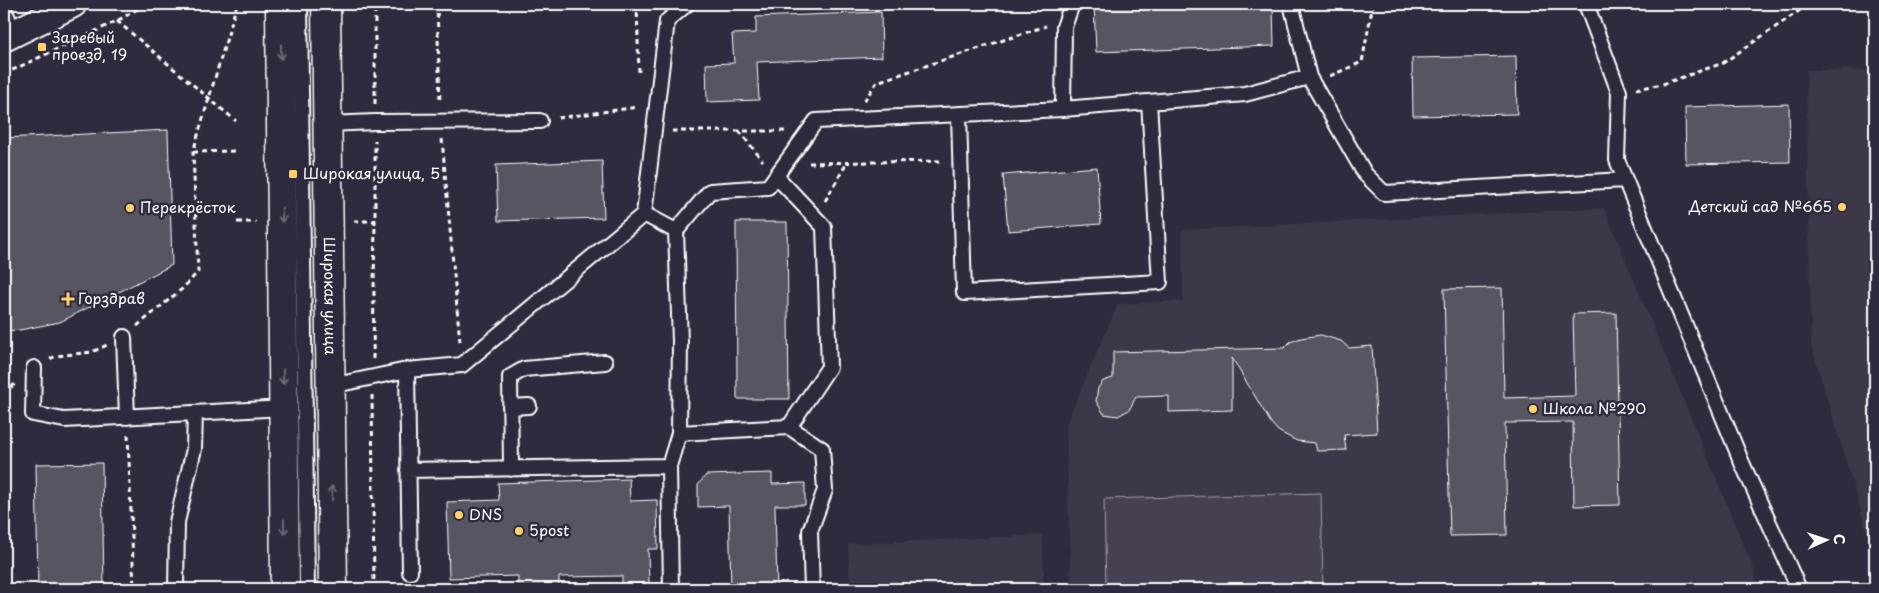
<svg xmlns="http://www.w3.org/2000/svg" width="1879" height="593" font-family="'Playpen Sans',sans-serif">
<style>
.built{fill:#3c3749}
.green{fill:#464152;stroke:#a2a0a8}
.building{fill:#595564;stroke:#fff}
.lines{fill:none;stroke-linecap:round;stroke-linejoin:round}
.lane-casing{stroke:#fff;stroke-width:18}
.street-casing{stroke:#fff;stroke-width:30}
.secondary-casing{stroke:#fff;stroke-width:31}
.path{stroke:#fff;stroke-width:3;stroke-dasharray:5 4;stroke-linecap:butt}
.lane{stroke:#2f2a3d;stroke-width:14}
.street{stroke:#2f2a3d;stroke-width:26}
.secondary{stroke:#2f2a3d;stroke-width:28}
.oneway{stroke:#6d6a77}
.poi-dot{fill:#ffd166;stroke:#2f2a3d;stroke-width:2}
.labels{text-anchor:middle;stroke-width:5;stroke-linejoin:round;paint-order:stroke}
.poi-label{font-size:15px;fill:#fff;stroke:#2f2a3d;text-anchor:start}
.street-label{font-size:15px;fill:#fff;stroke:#2f2a3d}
</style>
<rect width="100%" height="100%" fill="#2f2a3d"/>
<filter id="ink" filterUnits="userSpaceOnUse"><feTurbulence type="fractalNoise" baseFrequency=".02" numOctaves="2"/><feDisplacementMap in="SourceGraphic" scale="10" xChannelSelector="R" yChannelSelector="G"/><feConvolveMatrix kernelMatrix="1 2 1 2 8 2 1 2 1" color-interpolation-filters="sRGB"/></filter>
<g filter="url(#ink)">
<path class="built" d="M1806,70h69v489l-64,-215z
M1604,208l150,362 3,19h-686l-5,-165 52,-120 65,-3 -1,-71z
M1043,535l1,54h-194l-2,-45z"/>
<path class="green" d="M1321,493l2,96h-217l-2,-90z"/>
<path class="building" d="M1094,4h179l1,42 -178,6z
M881,12l1,45 -125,5 2,38 -52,2 -1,-38 28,-1 -2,-29 24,-1v-16z
M1516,56l1,58 -104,2 -1,-58z
M1789,104l1,58 -104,2 -1,-57z
M168,130l4,135 -112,57 -40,8 -16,1v-193z
M602,161l2,57 -106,3 -2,-56z
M1097,167l4,57 -93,7 -5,-56z
M736,222h51l2,177h-52z
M1502,288l2,110 71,-2 -2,-82 43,-1 4,192 -46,1 -1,-84 -68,1 2,112 -57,1 -6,-247z
M1321,335l20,6 8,7 23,-2 5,87 -33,2 2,15 -29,1 -2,-8 -18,-2 -19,-10 -7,-8 -39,-65v52l-63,2v-16l-33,1 -7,13 -11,6 -14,-2 -8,-13 2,-13 5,-7 10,-3v-26l171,-4 6,-6 11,-4z
M102,463l2,126h-66l-2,-125z
M772,473v11l33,-1v22h-30l2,84h-46l-2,-83 -31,1v-22l8,-10z
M629,479l1,22 27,-1 1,49h-10l1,34 -27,1v-8l-63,1v12h-41v-13l-69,2 -2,-76 52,-2 -1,-17z"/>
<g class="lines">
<g class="lane-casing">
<path id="lane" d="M300,4l7,585
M1072,4l-8,23 -1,82 182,-15 64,-17
M1291,4l18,73 56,97 19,19 241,-13
M1586,4l33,88 -2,68 125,303 57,126
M4,9l10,24
M959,114l5,179 196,-11 -11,-180
M327,124l48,-2 165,-1
M776,176l48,51 5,140 -40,60
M644,214l32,17 34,-40 58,-4 48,-66 247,-12
M676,231l4,110 -1,92
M124,337l3,80
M34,368l-1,46 31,6 219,-12
M407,370l3,202
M331,386l76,-16 55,-5 182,-151 23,-193 20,-17
M510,407l19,-1
M511,469l-1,-92 14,-8 81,-7
M408,470l261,-4
M176,589l1,-67 17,-73 1,-36
M671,589l-2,-123 10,-33 110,-6 33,22 3,41 -15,41 2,58"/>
</g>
<g class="street-casing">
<path id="street" d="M4,38l69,-34"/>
</g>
<g class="secondary-casing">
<g id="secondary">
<path d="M280,4l5,585"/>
<path id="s1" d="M326,4l7,585"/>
</g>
</g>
<path class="path" d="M437,4l3,99
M637,4l2,72
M117,21l119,100
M4,74l113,-53 29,-17
M1330,76l32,-14 11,-58
M1636,89l27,-5 60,-21 86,-59
M864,101l13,-19 169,-56
M375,104v-100
M558,118l80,-11
M672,131h114
M739,131l24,30
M442,139l18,203
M193,152l43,-1
M809,163l134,-2
M825,201l22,-38
M354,221h21
M237,222h19
M137,326l45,-37 16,-17 -5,-120 44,-148
M50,359l6,-3 36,-4 15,-7
M373,359l2,-138v-81
M4,393l11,-9
M372,395l2,194
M128,435l6,154"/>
<use href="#lane" class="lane"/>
<use href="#street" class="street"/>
<use href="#secondary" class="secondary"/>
</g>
<defs><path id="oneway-shaft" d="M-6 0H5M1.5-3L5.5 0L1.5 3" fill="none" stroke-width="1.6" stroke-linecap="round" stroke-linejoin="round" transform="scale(1.25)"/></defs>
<g class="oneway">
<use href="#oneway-shaft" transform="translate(281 52) rotate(90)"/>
<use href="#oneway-shaft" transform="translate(282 215) rotate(90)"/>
<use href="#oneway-shaft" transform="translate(283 377) rotate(90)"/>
<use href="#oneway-shaft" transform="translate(332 493) rotate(-91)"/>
<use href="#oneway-shaft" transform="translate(284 527) rotate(89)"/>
</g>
</g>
<g class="poi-dot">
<rect x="37" y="42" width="10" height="10" rx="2.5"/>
<rect x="288" y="169" width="10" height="10" rx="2.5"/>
<circle cx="1842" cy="207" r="5"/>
<circle cx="130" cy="208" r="5"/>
<path d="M65.5 291.5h5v5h5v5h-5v5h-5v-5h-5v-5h5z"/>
<circle cx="1533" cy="409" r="5"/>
<circle cx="459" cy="515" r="5"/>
<circle cx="519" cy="531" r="5"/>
</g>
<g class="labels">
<g class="poi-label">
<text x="52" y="43">Заревый<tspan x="52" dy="17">проезд, 19</tspan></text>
<text x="303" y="179">Широкая улица, 5</text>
<text x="1832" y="212" text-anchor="end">Детский сад №665</text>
<text x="140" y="213">Перекрёсток</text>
<text x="78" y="304">Горздрав</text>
<text x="1543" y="414">Школа №290</text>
<text x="469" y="520">DNS</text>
<text x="529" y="536">5post</text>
</g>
<g class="street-label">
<text dy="5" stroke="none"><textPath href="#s1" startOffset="292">Широкая улица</textPath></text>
</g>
</g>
<rect width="1879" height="593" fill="none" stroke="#2f2a3d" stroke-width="20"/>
<rect x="10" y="10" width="1859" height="573" fill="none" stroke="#fff" stroke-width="2" filter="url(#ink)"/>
<g transform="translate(1826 540) rotate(87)" stroke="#2f2a3d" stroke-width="4" paint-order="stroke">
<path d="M0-4L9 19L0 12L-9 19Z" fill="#ffffff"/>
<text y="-8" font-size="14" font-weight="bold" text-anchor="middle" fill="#ffffff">С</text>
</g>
</svg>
